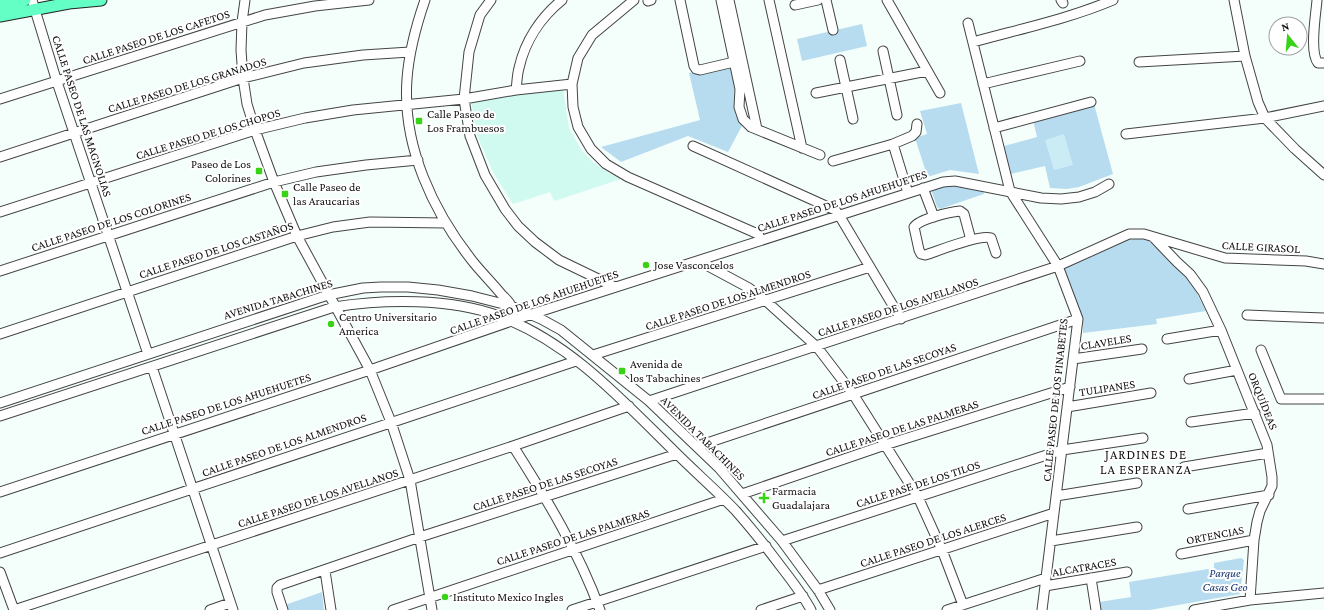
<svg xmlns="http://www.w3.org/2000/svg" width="1324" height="610" font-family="'Crimson Pro',serif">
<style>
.farmland{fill:#d0f9f0}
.green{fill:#b8dcef}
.pitch{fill:#cbecf5}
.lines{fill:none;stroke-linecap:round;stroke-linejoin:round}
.minor-casing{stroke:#444;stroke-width:11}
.major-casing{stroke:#222;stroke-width:13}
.minor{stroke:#fff;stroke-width:9}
.major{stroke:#64ffc5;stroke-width:11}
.poi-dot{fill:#38d217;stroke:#fff;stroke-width:1.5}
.labels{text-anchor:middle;stroke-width:4;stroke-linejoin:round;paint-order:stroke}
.street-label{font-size:12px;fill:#111;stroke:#fff}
.poi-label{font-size:12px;fill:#111;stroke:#fff;text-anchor:start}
.park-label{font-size:12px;font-style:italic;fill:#183671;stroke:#fff}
.neighbourhood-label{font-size:13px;letter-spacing:1px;fill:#111;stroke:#fff}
</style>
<rect width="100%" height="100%" fill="#f4fffb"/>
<path class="farmland" d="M563,89l6,39 13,23 11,11 14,10 14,7 -67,22 -4,-9 -37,12 -20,-32 -16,-37 -6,-35z"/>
<path class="green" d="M862,24l5,22 -65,15 -5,-22z
M731,64l4,14 -1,27 3,10 6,9 -15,28 -40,-16 -67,26 -20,-15 99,-27 -11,-47z
M961,103l18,71 -29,-4 -42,13 -2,-8 19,-6 -10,-31 12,-4 -7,-23z
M1094,104l19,70 -34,13 -12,2 -17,-1 -5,-22 -34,8 -7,-28 33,-9 -4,-17z
M943,183l40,6 1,5 -44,15 -3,-2 -6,-18z
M1133,236l14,3 42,39 17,33 -50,8 1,5 -74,9v-13l-20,-53z
M1241,558l3,2 -4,34 -90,16h-50l-1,-8 32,-5 -2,-15 85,-14v-5z
M322,592l2,18h-37l-2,-5z"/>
<path class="pitch" d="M1064,134l9,31 -19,5 -9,-30z"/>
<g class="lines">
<g class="minor-casing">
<path id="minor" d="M32,0l25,82 91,272
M245,0l-3,22 -1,28 2,28 4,26 8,26 19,52 23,54 73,134 21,52 19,58 22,130
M425,0c-9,26 -16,52 -18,79 -5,67 26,133 67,184 9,11 19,21 28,32 3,3 8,7 9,11 2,5 2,11 2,15
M491,0l-11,15 -11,37 -5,47 6,37 15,39 20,34 13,17 17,16 24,18 56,27
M634,0l-42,35 -14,23 -6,26 1,23 5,20 13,22 15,15 22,13 123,54 7,3 3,6
M680,0l14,66 2,3 4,1 38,-9
M721,0l19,89 -1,18 4,12 8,8 69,28
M729,0l28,129
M769,0l33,148
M826,0l7,30
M887,0l53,93
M1061,0l2,3
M1234,0l11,56 13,46 7,16 30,31 29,26
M1317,0c-1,14 -8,52 1,63h6
M648,1l3,-1
M795,5l23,-5
M968,23l42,168 48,75 20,53 -36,291
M973,42c47,-13 95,-23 140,-42
M883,51l14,64
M840,60l13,59
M1139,62l106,-6
M983,84l97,-23
M516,90c1,-7 1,-15 3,-22 6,-27 22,-51 43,-68
M816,93l111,-22
M0,99l265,-84 50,-9 54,-6
M994,128l97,-26
M1126,134l139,-16 59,-12
M893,144l15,49
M693,146l142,64 4,5 62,104
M0,157l243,-79 61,-15 59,-8 47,-3
M833,161l60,-17 19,-8 4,-4 1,-8
M923,188l11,29
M0,212l255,-82 50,-12 48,-8 111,-11 52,-9 56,-6
M1153,237l24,25 13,12 13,18 18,38 46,115 5,32v9l-12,25 -3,11 -3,18 -4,60
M971,240l-7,-26 -4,-3c-10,1 -41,8 -46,16l5,23 2,4 4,1c13,-4 55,-21 66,-17l5,15
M703,259l5,7 41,22 17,13 51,46 36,47 65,103 24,53 21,55
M0,271l274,-89 42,-10 50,-7 52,-5
M1247,315l77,3
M0,334l297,-98 36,-9 37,-5 76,1
M1167,339l54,-9
M1261,350l20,49h43
M593,355l277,-88
M1073,359l69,-10
M152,367l81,243
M1189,379l48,-9
M649,401l409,-135 71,-32h15l81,24 81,3 18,3
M0,403l328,-108 35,-7 18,-1h27l30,3 34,6 39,10 30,13 20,11 88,71 70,67 63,73 36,49 12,20
M1067,407l84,-14
M0,416l334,-109c51,-8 116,-9 165,9 71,26 124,85 176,136 20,20 42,39 61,59 16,18 31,37 46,57 10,13 21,27 29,42
M1191,422l64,-9
M513,446c33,52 66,106 87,164
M698,446l380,-127
M1184,467l84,-14
M0,492l370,-122 162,-56 411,-132 12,-1 86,17 20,1 18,-2 16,-5 14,-8
M742,494l143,-49 185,-58
M1056,496l81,-13
M1188,509l81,-14
M782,541l280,-91 81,-12
M1051,541l86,-14
M0,553l576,-192
M1181,554l73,-14
M325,571l6,39
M0,572l14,38
M1091,578l5,32
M1045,586l82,-14
M818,590l236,-77
M14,610l499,-164 116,-40
M210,610l20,-7
M283,610l-6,-18v-4l3,-3 140,-48 257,-83
M393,610l331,-111
M572,610l194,-64
M761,610l42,-14
M947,610l99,-32
M1194,610l56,-10 74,-7"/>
</g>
<g class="major-casing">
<path id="major" d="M0,5l25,-5
M0,16l69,-13 32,-3"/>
</g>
<use href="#minor" class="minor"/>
<use href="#major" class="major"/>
</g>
<g class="poi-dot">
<rect x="415" y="117" width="8" height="8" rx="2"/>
<rect x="255" y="167" width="8" height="8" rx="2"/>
<rect x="281" y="190" width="8" height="8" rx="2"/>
<circle cx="646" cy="265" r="4"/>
<circle cx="331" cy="324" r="4"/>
<rect x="618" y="367" width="8" height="8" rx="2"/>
<path d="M762 492h4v4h4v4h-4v4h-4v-4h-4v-4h4z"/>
<circle cx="445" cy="597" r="4"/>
</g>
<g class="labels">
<g class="street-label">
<text transform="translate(156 37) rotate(-18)" y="4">CALLE PASEO DE LOS CAFETOS</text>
<text transform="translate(187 85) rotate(-17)" y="4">CALLE PASEO DE LOS GRANADOS</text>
<text transform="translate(82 116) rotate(72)" y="4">CALLE PASEO DE LAS MAGNOLIAS</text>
<text transform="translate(208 134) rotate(-17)" y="4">CALLE PASEO DE LOS CHOPOS</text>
<text transform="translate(842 201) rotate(-18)" y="4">CALLE PASEO DE LOS AHUEHUETES</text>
<text transform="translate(111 222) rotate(-18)" y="4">CALLE PASEO DE LOS COLORINES</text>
<text transform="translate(1261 247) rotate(3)" y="4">CALLE GIRASOL</text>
<text transform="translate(216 250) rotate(-18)" y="4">CALLE PASEO DE LOS CASTAÑOS</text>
<text transform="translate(278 299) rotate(-17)" y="4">AVENIDA TABACHINES</text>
<text transform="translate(728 300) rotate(-18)" y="4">CALLE PASEO DE LOS ALMENDROS</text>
<text transform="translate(534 302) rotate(-19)" y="4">CALLE PASEO DE LOS AHUEHUETES</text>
<text transform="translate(898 307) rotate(-18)" y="4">CALLE PASEO DE LOS AVELLANOS</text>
<text transform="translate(1106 342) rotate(-9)" y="4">CLAVELES</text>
<text transform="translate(884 371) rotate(-19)" y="4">CALLE PASEO DE LAS SECOYAS</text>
<text transform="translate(1107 388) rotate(-9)" y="4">TULIPANES</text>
<text transform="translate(1055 400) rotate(-84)" y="4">CALLE PASEO DE LOS PINABETES</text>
<text transform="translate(1263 401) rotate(68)" y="4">ORQUÍDEAS</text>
<text transform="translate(226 404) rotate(-18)" y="4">CALLE PASEO DE LOS AHUEHUETES</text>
<text transform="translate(902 428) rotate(-18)" y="4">CALLE PASEO DE LAS PALMERAS</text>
<text transform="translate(703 438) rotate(45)" y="4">AVENIDA TABACHINES</text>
<text transform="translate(284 445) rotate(-19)" y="4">CALLE PASEO DE LOS ALMENDROS</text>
<text transform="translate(545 484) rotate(-18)" y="4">CALLE PASEO DE LAS SECOYAS</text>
<text transform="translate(918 484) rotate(-18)" y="4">CALLE PASE DE LOS TILOS</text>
<text transform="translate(318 498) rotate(-18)" y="4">CALLE PASEO DE LOS AVELLANOS</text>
<text transform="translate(1215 535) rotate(-11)" y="4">ORTENCIAS</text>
<text transform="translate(573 537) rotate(-18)" y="4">CALLE PASEO DE LAS PALMERAS</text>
<text transform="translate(933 540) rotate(-18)" y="4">CALLE PASEO DE LOS ALERCES</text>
<text transform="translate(1084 567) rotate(-10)" y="4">ALCATRACES</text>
</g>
<g class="poi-label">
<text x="427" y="118">Calle Paseo de<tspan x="427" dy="14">Los Frambuesos</tspan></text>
<text x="251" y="168" text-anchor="end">Paseo de Los<tspan x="251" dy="14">Colorines</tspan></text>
<text x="293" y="191">Calle Paseo de<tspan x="293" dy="14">las Araucarias</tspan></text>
<text x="654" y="269">Jose Vasconcelos</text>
<text x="339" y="321">Centro Universitario<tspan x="339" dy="14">America</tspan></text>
<text x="630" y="368">Avenida de<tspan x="630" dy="14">los Tabachines</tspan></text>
<text x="772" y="495">Farmacia<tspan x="772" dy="14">Guadalajara</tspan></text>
<text x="453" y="601">Instituto Mexico Ingles</text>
</g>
<g class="park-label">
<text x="1225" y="577">Parque<tspan x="1225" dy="14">Casas Geo</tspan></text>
</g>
<g class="neighbourhood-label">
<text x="1146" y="459">JARDINES DE<tspan x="1146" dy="15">LA ESPERANZA</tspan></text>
</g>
</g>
<g transform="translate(1288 36) rotate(343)"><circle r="19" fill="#ffffff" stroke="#a0a0a0"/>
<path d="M0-3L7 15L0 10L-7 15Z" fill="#38d217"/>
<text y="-6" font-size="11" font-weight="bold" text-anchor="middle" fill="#111111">N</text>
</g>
</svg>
